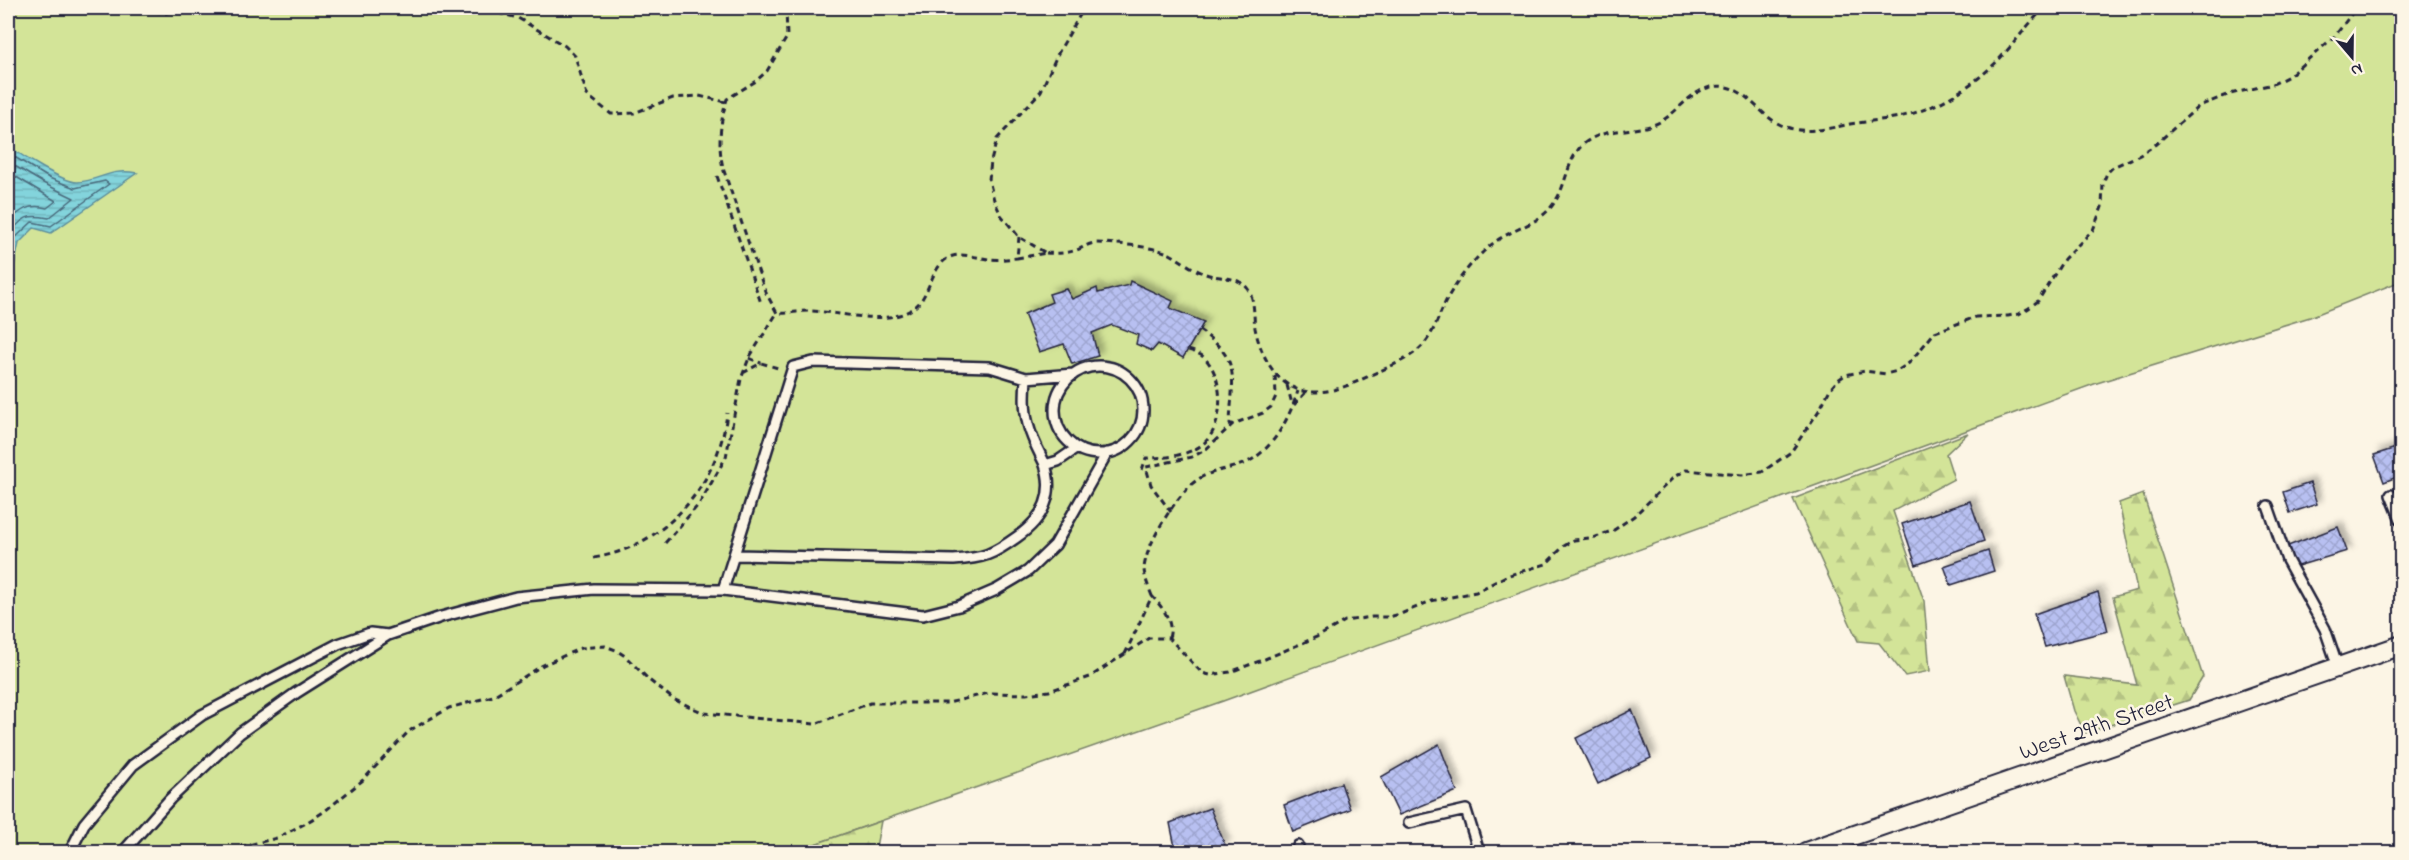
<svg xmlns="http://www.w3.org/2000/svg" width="2409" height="860" font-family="'Indie Flower',sans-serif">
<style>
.green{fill:#d3e498;stroke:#7a836a;stroke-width:1.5}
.forest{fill:url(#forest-firs);stroke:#7a836a;stroke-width:1.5}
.water{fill:url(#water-rules);stroke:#5c8d9c;stroke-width:1.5}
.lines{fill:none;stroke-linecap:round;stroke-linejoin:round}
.shore{stroke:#49697b;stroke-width:1.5}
.building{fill:url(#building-cross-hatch);stroke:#22223b;stroke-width:1.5;filter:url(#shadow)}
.lane-casing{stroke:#22223b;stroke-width:14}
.street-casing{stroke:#22223b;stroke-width:22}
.path{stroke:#22223b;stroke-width:3;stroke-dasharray:6 4.5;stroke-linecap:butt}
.lane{stroke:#fcf5e5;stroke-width:9}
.street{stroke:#fcf5e5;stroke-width:18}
.labels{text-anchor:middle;stroke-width:5;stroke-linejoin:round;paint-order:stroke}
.street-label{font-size:24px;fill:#22223b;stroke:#fcf5e5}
</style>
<defs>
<pattern id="forest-firs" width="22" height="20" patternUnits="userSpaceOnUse" patternTransform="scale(1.5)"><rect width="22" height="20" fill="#d3e498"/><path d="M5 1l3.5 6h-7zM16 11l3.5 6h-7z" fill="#b5c384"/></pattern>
<pattern id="water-rules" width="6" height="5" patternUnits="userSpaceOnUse" patternTransform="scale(1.5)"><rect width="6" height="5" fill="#83d4dc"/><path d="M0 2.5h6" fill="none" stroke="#71b6be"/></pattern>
<pattern id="building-cross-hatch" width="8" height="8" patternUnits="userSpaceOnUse" patternTransform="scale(1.5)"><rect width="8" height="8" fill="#b8c0f1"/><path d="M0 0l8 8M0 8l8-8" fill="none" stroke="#9ea5d0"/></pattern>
<filter id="shadow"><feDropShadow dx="5" dy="-5" stdDeviation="3" flood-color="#0004"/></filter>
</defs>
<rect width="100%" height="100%" fill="#fcf5e5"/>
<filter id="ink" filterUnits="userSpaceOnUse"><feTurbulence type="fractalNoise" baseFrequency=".0167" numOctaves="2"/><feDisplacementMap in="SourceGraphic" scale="12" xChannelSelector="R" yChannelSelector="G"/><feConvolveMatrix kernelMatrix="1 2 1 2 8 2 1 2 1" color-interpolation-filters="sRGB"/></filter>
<g filter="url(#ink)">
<path class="green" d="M8,8h2393v273l-91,36 -213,66 -874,318 -431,151h-784z"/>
<path class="forest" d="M1968,433l-22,21 8,25 -61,32 31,90 6,70 -25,5 -26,-33 -21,-2 -65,-142z
M2143,494l60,183 -14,23 -104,33 -11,-22 -10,-35 73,9 -24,-88 24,-7 -18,-87z
M881,821l-6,31h-83z"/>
<path class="water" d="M8,146c13,9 56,37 70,36 24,-2 31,-14 59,-9l-86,60 -17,-5 -15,15 -11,51z"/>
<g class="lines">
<path class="shore" d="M8,153l41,25 26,10 30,-7 4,3 -58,42 -19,-4 -17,16 -7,28
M8,162l37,22 29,14 -25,20c-24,-4 -25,-1 -41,17
M8,172l48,29 -9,7c-18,-5 -26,2 -39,14"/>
</g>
<path class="building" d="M1130,281l43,20 -3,7 34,14 -21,36 -25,-14 -6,7 -16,-7 2,-9 -26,-10 -20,8 6,23 -26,8 -8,-20 -25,8 -15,-38 28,-12 -3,-8 17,-5 6,10 25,-11 1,5 31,-8z
M2396,448l6,17v10l-18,7 -10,-27z
M2310,483l7,21 -27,9 -7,-21z
M1970,501l14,40 -68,24 -14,-41z
M2338,527l9,24 -53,16 -6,-21z
M1988,551l6,20 -43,14 -7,-19z
M2098,592l10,39 -63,16 -11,-33z
M1632,710l19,48 -53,26 -22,-46z
M1439,744l18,47 -58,24 -18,-38z
M1341,783l9,26 -57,23 -9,-27z
M1210,808l15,37 -14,7h-35l-6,-29z"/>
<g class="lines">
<g class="lane-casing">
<path id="lane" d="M1055 410a44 44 0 1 1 88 0a44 44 0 1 1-88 0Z
M1045,465l13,-4 19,-13
M2391,495l11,27
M2268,506l19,54 38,69 13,38
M735,555l219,5c30,-2 38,-5 63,-23 26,-18 39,-43 27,-75 -6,-12 -13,-25 -16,-38 -4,-15 -3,-31 -2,-46
M723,590l70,-223 20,-5 177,5 36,11 47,-4
M1409,823l57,-13 13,42
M70,852l14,-28 49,-59 69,-50 136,-71 32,-11 18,2
M123,852l47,-53 70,-66 56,-40 92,-58 53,-18 75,-20 78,-8 129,1 200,25 36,-9 37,-16 32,-19 27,-26 52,-92
M1297,852l1,-6"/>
</g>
<g class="street-casing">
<path id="street" d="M1806,852l596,-207"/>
</g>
<path class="path" d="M134,8l32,5 22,-5
M250,8h5
M284,8h12
M786,8l1,29 -20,34 -11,10 -29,18c-7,23 -10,48 -3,72l41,120 12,22c12,1 21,-2 32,-2 32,0 86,19 110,-8 12,-14 14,-41 34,-47 11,-3 25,2 36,3 9,1 19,0 28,-1
M498,13l20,5 47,28 10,10 12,39 24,19 23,-1 39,-15 26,-2 27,6
M717,176l44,127
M1019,237l-2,21 29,-5 -27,-16 -18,-22 -7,-15 -5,-20 2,-19 6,-22 44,-48 16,-36 27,-47
M1046,253c10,1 21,0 31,-3 7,-3 11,-6 18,-7 18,0 59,3 75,11 13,7 24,17 39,21 10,3 22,2 31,7 16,8 13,30 15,46 6,30 25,65 59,64 21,0 36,-7 55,-16 14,-7 32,-13 45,-23 19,-13 23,-35 33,-54 11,-20 26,-39 44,-54 20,-17 48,-19 63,-42 14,-19 12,-46 32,-61 19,-14 45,-10 67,-17 23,-8 34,-33 58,-38 33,-6 44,26 70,38 22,10 46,4 69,-1 19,-3 38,-4 57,-9 35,-9 72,-33 96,-60 15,-16 26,-33 42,-47
M1199,330c45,31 32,49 31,95
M749,358l12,5
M743,373l18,-10 17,5
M1287,385l5,19
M1294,405l12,-13
M1142,470l4,-12c19,0 42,-2 57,-14 23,-19 22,-71 -2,-89 -4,-2 -9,-4 -13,-5
M1171,512l-20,-27 -5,-18 46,-10 13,-7 28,-26 30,-11 8,-6 5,-11 -1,-23
M665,543l35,-40 26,-46 15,-78 8,-21 28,-45
M594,558c72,-12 125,-74 133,-145
M1152,596c-3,-8 -7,-17 -8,-26 0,-23 34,-78 53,-90 17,-12 39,-10 56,-21 23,-15 37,-43 45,-68
M1125,654l27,-58c11,12 22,26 17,42
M220,852l57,-14 29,-15 19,-12 38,-31 46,-49 40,-23 44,-12 50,-31 38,-17 24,-2 11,4 9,6 24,24 24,19 31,14 111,11 55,-21h78l41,-10 37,1 23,-3 41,-14 59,-39h20l33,35 8,2 20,-3 35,-13 54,-23 26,-15 27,-4h17l14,-4 28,-12 45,-9 30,-16 40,-12 18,-18 10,-6 22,-3 18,-7 20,-14 40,-39 12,-7 56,5 20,-3 29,-20 29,-43 10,-20 8,-9 7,-5 20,-4 21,3 11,-3 12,-8 26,-31 41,-15 32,-1 11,-2 10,-6 9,-7 26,-42 29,-29 9,-23 1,-24 4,-10 6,-6 27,-12 16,-11 43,-38 31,-12 43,-10 16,-8 45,-39 22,-29"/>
<use href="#lane" class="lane"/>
<use href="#street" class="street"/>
</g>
</g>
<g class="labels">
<g class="street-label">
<text transform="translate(2096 726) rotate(-19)" y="8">West 29th Street</text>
</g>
</g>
<rect width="2409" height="860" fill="none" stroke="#fcf5e5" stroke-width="30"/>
<rect x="15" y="15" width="2379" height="830" fill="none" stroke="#22223b" stroke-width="2" filter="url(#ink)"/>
<g transform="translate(2352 57) rotate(160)" stroke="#fcf5e5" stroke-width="4.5" paint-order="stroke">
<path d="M0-4.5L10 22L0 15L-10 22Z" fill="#22223b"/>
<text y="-9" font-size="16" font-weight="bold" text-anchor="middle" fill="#22223b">N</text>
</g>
</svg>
